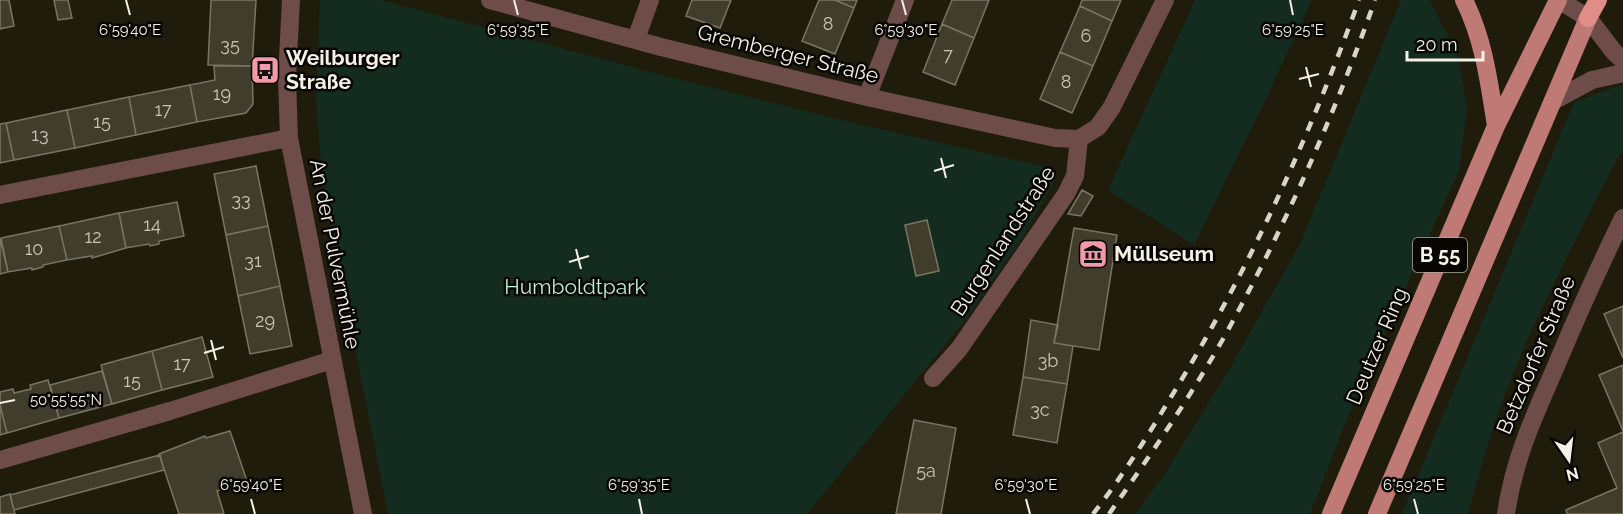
<svg xmlns="http://www.w3.org/2000/svg" width="1623" height="514" font-family="Raleway,sans-serif">
<style>
.green{fill:#142b1f}
.building{fill:#413d2c;stroke:#797562;stroke-width:1.5}
.lines{fill:none;stroke-linecap:round;stroke-linejoin:round}
.minor{stroke:#6e4c49;stroke-width:18}
.major{stroke:#c07a75;stroke-width:18}
.highway{stroke:#e18d87;stroke-width:18}
.rail{stroke:#d8d4ca;stroke-width:4.5;stroke-dasharray:10 10;stroke-linecap:butt}
.ticks{fill:none;stroke:#f4f1e7;stroke-width:2}
.labels{text-anchor:middle;stroke-width:5;stroke-linejoin:round;paint-order:stroke}
.number-label{font-size:18px;fill:#c7c4b8}
.shield{fill:#080602;stroke:#adaaa2;stroke-width:1.5}
.shield-label{font-size:20px;font-weight:bold;fill:#f4f1e7}
.street-label{font-size:21px;fill:#f4f1e7;stroke:#080602}
.poi-label{font-size:21px;font-weight:bold;fill:#f4f1e7;stroke:#080602;text-anchor:start}
.park-label{font-size:21px;fill:#b6f1d0;stroke:#080602}
.ticks-label{font-size:15px;text-anchor:middle;fill:#f4f1e7;stroke:#080602;stroke-width:5;stroke-linejoin:round;paint-order:stroke}
</style>
<rect width="100%" height="100%" fill="#201c0c"/>
<path class="green" d="M320,0h61l281,75 196,49 193,44 5,11 -33,58 -56,81 -160,196h-419l-57,-289 -11,-72 -4,-57z
M1195,0h117l-47,101 -71,144 -86,-55z
M1401,0h29l29,59 8,50 -8,62 -101,220 -48,123h-175l29,-39 66,-107 70,-124z
M1621,85l2,2v67l-3,-1c-42,83 -87,165 -119,252 -13,36 -23,72 -33,109h-66l172,-412z"/>
<path class="building" d="M0,0h9l5,26 -14,3z
M54,0h14l4,18 -14,2z
M211,0h45l-4,66 -44,-1z
M692,0h39l-11,28 -34,-12z
M819,0h16l19,8 -19,46 -33,-13z
M835,0h22l-3,8z
M952,0h37l-15,38 -32,-14z
M1082,0h39l-9,21 -32,-15z
M1080,6l32,15 -19,45 -33,-14z
M942,24l32,14 -19,47 -32,-13z
M1060,52l33,14 -21,47 -32,-14z
M214,66h38l1,38 -7,9 -49,9 -7,-37 25,-5z
M190,85l7,37 -61,13 -7,-38z
M129,97l7,38 -61,13 -8,-38z
M67,110l8,38 -61,12 -8,-37z
M6,123l8,37 -14,3v-39z
M256,166l12,60 -42,9 -12,-61z
M1082,190l11,6 -12,20 -13,-2z
M177,202l7,34 -25,5v3l-9,2 -1,-2 -23,4 -7,-35z
M119,213l7,35 -34,10v-2l-25,4 -8,-34z
M927,220l12,51 -23,5 -11,-51z
M59,226l8,34 -24,5v2l-11,3v-2l-24,4 -7,-34z
M268,226l12,60 -42,10 -12,-61z
M1074,228l43,7 -18,115 -45,-7z
M0,238l8,34 -8,2z
M280,286l12,60 -42,8 -12,-58z
M1623,306v52l-19,-44z
M1031,320l27,5 -4,18 19,3 -6,38 -44,-7z
M202,337l11,40 -51,13 -10,-39z
M152,351l10,39 -50,14 -11,-39z
M1623,365v66l-24,-56z
M102,371l10,33 -53,14 -9,-33z
M1023,377l44,7 -10,59 -44,-8z
M48,380l11,38 -52,15 -7,-28v-13l13,-3 1,4 17,-4 -1,-4z
M0,405l7,28 -7,2z
M914,420l42,8 -15,86h-45z
M230,431l17,50 -30,10 7,23h-45l-20,-60 46,-18 1,2z
M1623,432v82h-56l-1,-4 51,-22 -19,-45z
M160,455l4,15 -150,40 -4,-15z
M10,494l5,20h-15v-17z"/>
<g class="lines">
<path class="minor" d="M291,0l-4,78 2,60 74,376
M490,0l171,47 206,50 188,41 24,1 19,-12 14,-20 53,-107
M1559,0l29,18 26,34 9,8
M636,39l14,-39
M867,97l38,-97
M1553,101l39,-21 31,-7
M0,195l289,-57
M933,378l26,-29 107,-155 9,-18 4,-37
M0,460l170,-49 162,-51
M1506,514c8,-56 28,-97 50,-148 21,-50 43,-99 67,-148"/>
<path class="major" d="M1464,0c20,40 25,82 32,126
M1331,514l165,-388 62,-126
M1377,514l211,-496"/>
<path class="highway" d="M1588,18l10,-18"/>
<path class="rail" d="M1093,514c29,-37 54,-77 78,-117 77,-125 138,-259 188,-397
M1109,514c40,-57 80,-115 114,-175 60,-108 111,-223 152,-339"/>
</g>
<path class="ticks" d="M126,0l4,15M514,0l4,15M902,0l4,15M1290,0l3,15M1306,67l5,20M1299,79l20,-5M941,158l5,20M934,171l20,-6M576,249l5,20M569,262l20,-6M211,340l5,20M204,353l20,-6M0,403l15,-3M251,499l4,15M639,499l3,15M1026,499l4,15M1414,499l4,15"/>
<defs>
<g id="bus-square" transform="scale(1.5)"><rect x="-9" y="-9" width="18" height="18" rx="4" fill="#f39aa9" stroke="#080602"/><path d="M-5-6H5V4H4V6H2V4H-2V6H-4V4H-5ZM-3.5-4V0h7V-4ZM-3.5 1.2v1.5H-2V1.2ZM2 1.2v1.5H3.5V1.2Z" fill="#111"/></g>
<g id="museum-square" transform="scale(1.5)"><rect x="-9" y="-9" width="18" height="18" rx="4" fill="#f39aa9" stroke="#080602"/><path d="M0-6L6-3V-2H-6V-3ZM-5-1h2V3h-2ZM-1-1h2V3h-2ZM3-1h2V3H3ZM-6 4H6V6H-6Z" fill="#111"/></g>
</defs>
<g fill-rule="evenodd">
<use href="#bus-square" x="265" y="70"/>
<use href="#museum-square" x="1093" y="254"/>
</g>
<g class="labels">
<g class="number-label">
<text x="828" y="30">8</text>
<text x="1086" y="42">6</text>
<text x="230" y="51">35</text>
<text x="948" y="61">7</text>
<text x="1066" y="88">8</text>
<text x="222" y="100">19</text>
<text x="163" y="116">17</text>
<text x="102" y="128">15</text>
<text x="40" y="141">13</text>
<text x="241" y="206">33</text>
<text x="152" y="231">14</text>
<text x="93" y="243">12</text>
<text x="34" y="255">10</text>
<text x="253" y="267">31</text>
<text x="265" y="327">29</text>
<text x="1048" y="367">3b</text>
<text x="182" y="370">17</text>
<text x="132" y="387">15</text>
<text x="1040" y="416">3c</text>
<text x="926" y="477">5a</text>
</g>
<rect class="shield" x="1413" y="238" width="54" height="34" rx="4.5"/>
<g class="shield-label">
<text x="1440" y="262">B 55</text>
</g>
<g class="street-label">
<text transform="translate(788 54) rotate(14)" y="7">Gremberger Straße</text>
<text transform="translate(1003 241) rotate(-57)" y="7">Burgenlandstraße</text>
<text transform="translate(335 254) rotate(79)" y="7">An der Pulvermühle</text>
<text transform="translate(1377 346) rotate(-67)" y="7">Deutzer Ring</text>
<text transform="translate(1536 355) rotate(-67)" y="7">Betzdorfer Straße</text>
</g>
<g class="poi-label">
<text x="286" y="65">Weilburger<tspan x="286" dy="24">Straße</tspan></text>
<text x="1114" y="261">Müllseum</text>
</g>
<g class="park-label">
<text x="575" y="294">Humboldtpark</text>
</g>
</g>
<g class="ticks-label">
<text x="130" y="35">6°59'40"E</text>
<text x="518" y="35">6°59'35"E</text>
<text x="906" y="35">6°59'30"E</text>
<text x="1293" y="35">6°59'25"E</text>
<text x="66" y="405">50°55'55"N</text>
<text x="251" y="490">6°59'40"E</text>
<text x="639" y="490">6°59'35"E</text>
<text x="1026" y="490">6°59'30"E</text>
<text x="1414" y="490">6°59'25"E</text>
</g>
<g transform="translate(1569 460) rotate(166)" stroke="#080602" stroke-width="4.5" paint-order="stroke">
<path d="M0-4.5L10 22L0 15L-10 22Z" fill="#f4f1e7"/>
<text y="-9" font-size="16" font-weight="bold" text-anchor="middle" fill="#f4f1e7">N</text>
</g>
<path d="M1407 51v9h76v-9" fill="none" stroke="#f4f1e7" stroke-width="3"/>
<text x="1416" y="51" font-size="18" fill="#f4f1e7" stroke="#080602" stroke-width="4.5" paint-order="stroke">20 m</text>
</svg>
